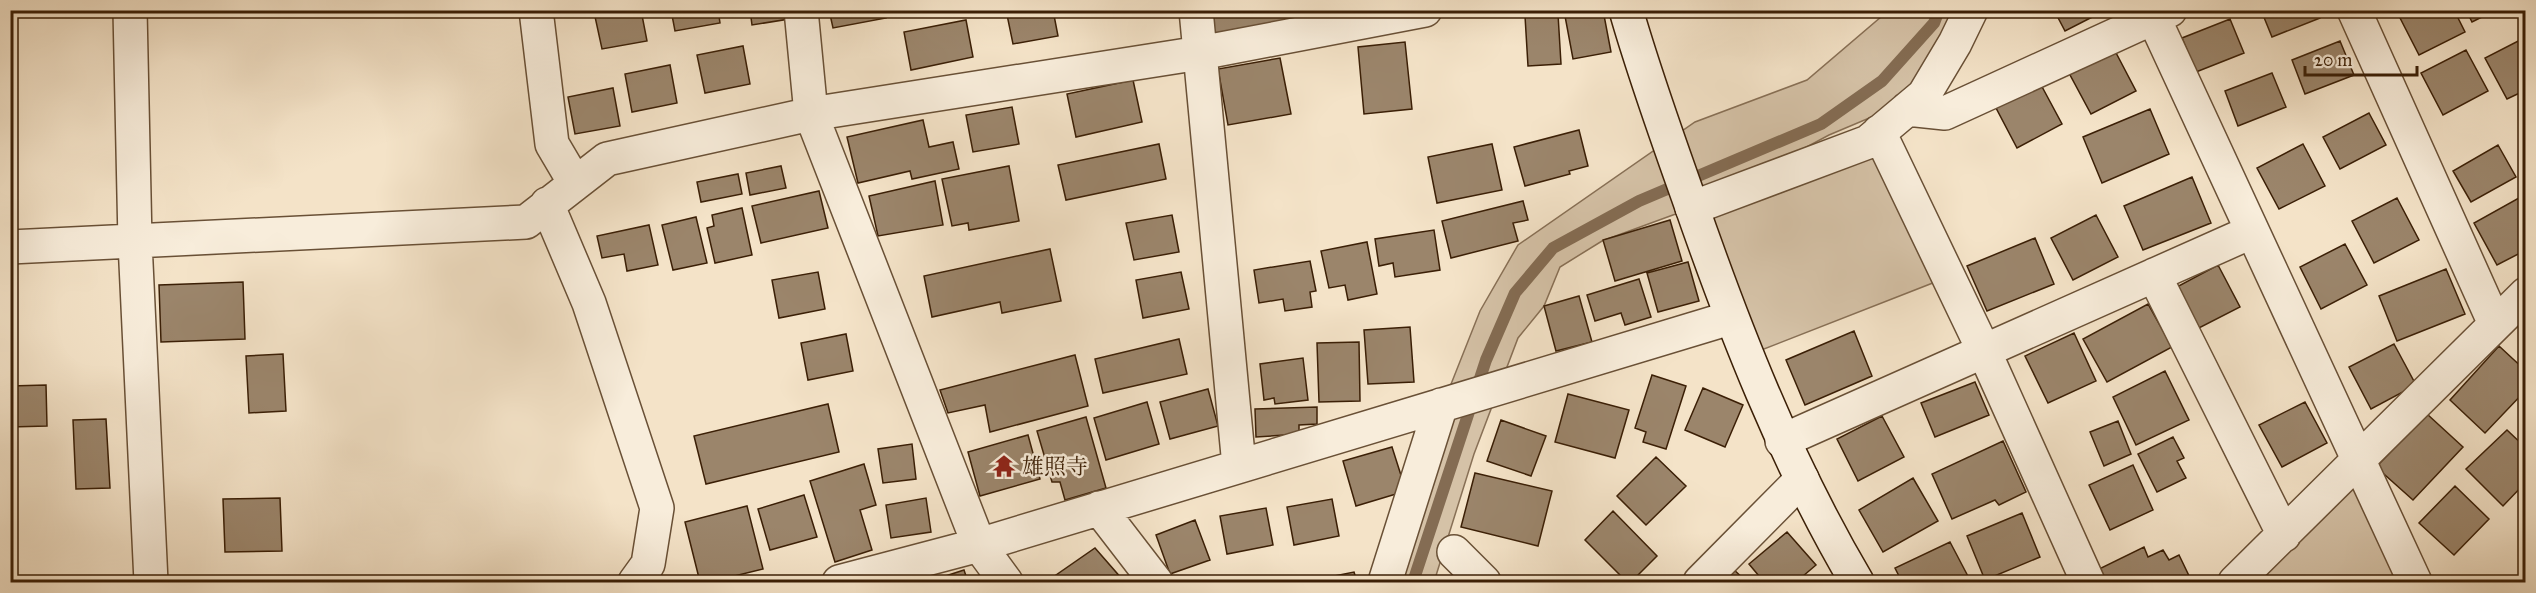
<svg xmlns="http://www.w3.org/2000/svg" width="2536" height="593" font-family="'IM FELL Great Primer','Noto Serif JP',serif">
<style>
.green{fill:#d5c2a7;stroke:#887056;stroke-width:1.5}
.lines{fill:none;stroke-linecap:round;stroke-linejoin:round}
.stream{stroke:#846c53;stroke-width:12}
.building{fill:#9b856b;stroke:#3b1f06;stroke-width:1.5}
.street-casing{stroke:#695036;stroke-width:36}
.secondary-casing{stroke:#3b1f06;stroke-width:36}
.street{stroke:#f8eddb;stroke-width:33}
.secondary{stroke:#f8eddb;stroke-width:33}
.labels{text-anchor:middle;stroke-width:5;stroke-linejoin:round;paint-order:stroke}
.poi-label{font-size:22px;fill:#3b1f06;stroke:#f8eddb;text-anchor:start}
</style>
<rect width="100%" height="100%" fill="#f4e3c8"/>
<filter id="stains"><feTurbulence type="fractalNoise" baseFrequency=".00333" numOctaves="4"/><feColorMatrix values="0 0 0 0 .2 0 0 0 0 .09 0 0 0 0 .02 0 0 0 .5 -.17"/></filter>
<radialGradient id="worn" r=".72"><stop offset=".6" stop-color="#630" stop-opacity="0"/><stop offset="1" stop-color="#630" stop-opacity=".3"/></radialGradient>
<path class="green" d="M1888,11h83l-47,84 -95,40 -131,70 170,-63 80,135 -202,79 -54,-148 -90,33 -42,26 -16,39 -26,32 -44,116 -40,128h-54l56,-160 44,-111 38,-66 177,-123 112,-42z
M2358,460l47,122h-168z"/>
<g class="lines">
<path class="stream" d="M1413,582l73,-222 29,-67 38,-45 86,-47 182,-77 61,-43 52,-58 5,-13"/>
</g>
<path class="building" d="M601,10h40l6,31 -45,8 -8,-37z
M671,10h47l2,13 -45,8z
M750,10h38l1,9 -37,6z
M829,10h55l2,8 -53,10z
M1006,10h47l5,26 -45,8z
M1210,10h117l2,6 -114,22z
M1596,10h7l8,42 -38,7 -8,-43z
M2054,10h52l-41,21z
M2261,10h56l3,8 -48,19z
M2404,10h50l11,22 -46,23 -21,-41z
M2466,10h30l-24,12z
M1558,14l3,50 -33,2 -3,-50z
M2230,19l14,34 -48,19 -14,-34z
M966,20l7,37 -62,13 -7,-38z
M2526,37v53l-19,9 -22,-41z
M2340,41l14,34 -49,19 -13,-34z
M1405,42l7,67 -48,5 -6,-67z
M743,46l7,38 -45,9 -8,-38z
M2114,49l22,42 -45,23 -22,-41z
M2466,50l22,41 -45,24 -22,-42z
M1280,58l11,56 -63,11 -10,-56z
M670,65l7,38 -45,9 -7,-38z
M2272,73l14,34 -48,19 -13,-35z
M1133,80l9,42 -66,15 -9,-43z
M2040,83l22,41 -45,24 -22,-42z
M613,88l7,38 -45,8 -7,-37z
M1012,107l7,37 -46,8 -7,-37z
M2150,109l19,45 -67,29 -19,-46z
M2369,113l17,32 -46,24 -17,-32z
M923,120l6,27 24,-5 6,27 -47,10 -2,-8 -52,12 -11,-46z
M1579,130l9,36 -19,5 1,3 -45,12 -11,-39z
M1159,144l7,35 -100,21 -8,-35z
M1492,144l10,46 -65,13 -9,-46z
M2303,144l22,42 -46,23 -22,-41z
M2498,145l18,32 -45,25 -18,-31z
M781,166l5,22 -36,7 -4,-22z
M1009,166l10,55 -50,9 -1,-7 -16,3 -10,-47z
M738,174l4,20 -41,8 -4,-20z
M2192,177l19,46 -68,27 -19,-44z
M935,181l8,44 -65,11 -9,-40z
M819,191l9,37 -67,15 -9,-37z
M2526,194v56l-29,15 -23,-42z
M2397,198l22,42 -45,23 -22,-42z
M1523,201l5,19 -15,3 5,18 -67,17 -9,-37z
M742,208l10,47 -37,8 -8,-35 7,-2 -2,-11z
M1172,215l7,37 -45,8 -8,-37z
M2096,215l22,42 -45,23 -22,-42z
M696,217l11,46 -34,7 -11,-45z
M1670,220l12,41 -67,20 -12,-41z
M649,225l9,40 -31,6 -3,-17 -22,4 -5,-22z
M1434,230l6,40 -45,7 -2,-14 -14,3 -4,-27z
M2035,238l19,46 -67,27 -20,-45z
M1367,242l10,52 -29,6 -3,-15 -16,3 -8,-37z
M2345,244l22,41 -46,24 -21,-42z
M1050,249l11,52 -59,12 -2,-11 -68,15 -8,-41z
M1310,261l6,30 -6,1 2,15 -27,4 -2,-12 -24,4 -5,-33z
M1688,262l11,39 -41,11 -11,-39z
M2218,265l22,42 -45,23 -22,-41z
M2446,269l19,45 -68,27 -18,-45z
M818,272l7,37 -46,9 -7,-38z
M1181,272l8,37 -46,9 -7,-38z
M1639,279l12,38 -26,8 -4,-12 -26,8 -8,-26z
M243,282l2,57 -84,3 -2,-57z
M1579,296l13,46 -36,9 -12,-45z
M2148,304l24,43 -65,35 -24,-43z
M1410,327l4,55 -46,2 -4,-54z
M1854,331l18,45 -67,29 -19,-45z
M2074,333l22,48 -48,22 -23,-47z
M846,334l7,37 -45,9 -7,-37z
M1179,339l8,35 -84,19 -8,-34z
M1359,342l1,59 -41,1 -2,-59z
M2394,344l22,41 -45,24 -22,-42z
M2499,346l27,25v19l-41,43 -35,-33z
M283,354l3,57 -37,2 -3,-57z
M1075,355l13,51 -98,26 -5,-27 -37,8 -8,-23z
M1303,358l5,42 -33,4 -1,-6 -10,2 -4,-36z
M2165,371l24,49 -53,25 -23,-48z
M1652,375l34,11 -20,63 -23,-7 3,-10 -11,-4z
M1975,382l14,33 -54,22 -14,-34z
M46,385l1,41 -37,1v-41z
M1703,388l40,17 -18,42 -40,-17z
M1208,389l10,37 -48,13 -10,-37z
M1568,394l61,16 -14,48 -60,-16z
M1147,402l12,42 -53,16 -12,-42z
M2305,402l22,41 -45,24 -23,-42z
M828,404l11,48 -133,32 -12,-48z
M1317,407v17l-18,1v9l-43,3 -1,-28z
M2427,414l36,33 -50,53 -37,-33z
M1882,416l22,41 -46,24 -21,-42z
M1086,417l20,71 -41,12 -5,-18h-8l-15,-51z
M106,419l4,69 -34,1 -3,-69z
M1501,420l45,16 -15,40 -44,-15z
M2118,421l13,33 -27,12 -14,-34z
M2507,430l19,18v34l-23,24 -37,-37z
M1028,435l12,44 -60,17 -12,-44z
M2173,437l11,21 -7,3 9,17 -29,14 -19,-38z
M2003,441l23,51 -27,13 -4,-5 -43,19 -20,-45z
M912,444l4,35 -33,4 -5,-34z
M1392,447l14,44 -50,15 -13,-45z
M1656,457l30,29 -40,39 -29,-29z
M864,464l12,41 -16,5 12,40 -37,12 -25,-81z
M2133,465l20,45 -43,20 -21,-45z
M1475,473l77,18 -14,55 -77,-19z
M1913,478l25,43 -55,31 -24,-42z
M2455,486l34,33 -35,36 -35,-32z
M804,495l13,42 -47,13 -12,-41z
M280,498l2,53 -57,1 -2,-53z
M926,498l5,34 -40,6 -5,-33z
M1332,499l7,37 -45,9 -7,-38z
M747,506l16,63 -53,13h-10l-15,-60z
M1266,508l7,37 -46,9 -7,-38z
M1613,511l44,45 -26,26h-4l-42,-42z
M2022,513l18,44 -55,23 -18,-44z
M1195,520l15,40 -40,14 -14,-39z
M1787,532l29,33 -20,17h-32l-15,-18z
M1950,542l21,40h-69l-7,-14z
M2144,547l4,10 15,-7 6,10 10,-5 13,27h-89l-6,-12z
M1095,548l27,31 -4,3h-72z
M1732,568l15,14h-29z
M964,570l4,12h-41z
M1354,572l3,10h-47l-1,-1z"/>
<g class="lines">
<g class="street-casing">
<path id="street" d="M130,10l5,232 16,340
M536,10l16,134 23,39
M801,10l10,104 168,431 27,37
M1196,10l43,456
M2150,10l265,572
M2354,10l141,314
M1907,109l38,4 225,-103
M1879,132l105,219 104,231
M547,204l42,99 68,205 -9,56 -13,18
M1692,208l176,-66 56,-47 31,-52 16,-33
M10,247l516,-25 81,-63 204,-45 389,-61 225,-43
M2154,275l130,260
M1782,441l469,-209
M1099,508l57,74
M1454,552l30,30
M839,582l140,-37 751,-227
M1385,582l56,-177
M1700,582l102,-103
M2235,582l291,-288"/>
</g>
<g class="secondary-casing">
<path id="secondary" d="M1626,10c18,63 40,124 62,186 46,133 97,264 169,386"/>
</g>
<use href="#street" class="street"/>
<use href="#secondary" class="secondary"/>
</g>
<defs>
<g id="temple-bare" transform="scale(1.8)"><path d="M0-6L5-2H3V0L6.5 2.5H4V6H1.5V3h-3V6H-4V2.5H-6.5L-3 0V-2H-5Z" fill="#8f2418" stroke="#f8eddb" stroke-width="2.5" paint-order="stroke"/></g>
</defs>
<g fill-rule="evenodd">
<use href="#temple-bare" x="1004" y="466"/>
</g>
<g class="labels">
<g class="poi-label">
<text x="1022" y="474">雄照寺</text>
</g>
</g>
<rect width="2536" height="593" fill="none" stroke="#f4e3c8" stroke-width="36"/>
<rect x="12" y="12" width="2512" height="569" fill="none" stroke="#3b1f06" stroke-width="3"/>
<rect x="18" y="18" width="2500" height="557" fill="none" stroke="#3b1f06" stroke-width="1.5"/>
<path d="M2305 66v9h112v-9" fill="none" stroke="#3b1f06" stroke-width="3"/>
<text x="2314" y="66" font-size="18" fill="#3b1f06" stroke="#f8eddb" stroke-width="4.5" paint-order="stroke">20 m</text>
<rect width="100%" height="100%" filter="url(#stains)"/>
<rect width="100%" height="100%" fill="url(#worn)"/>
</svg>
